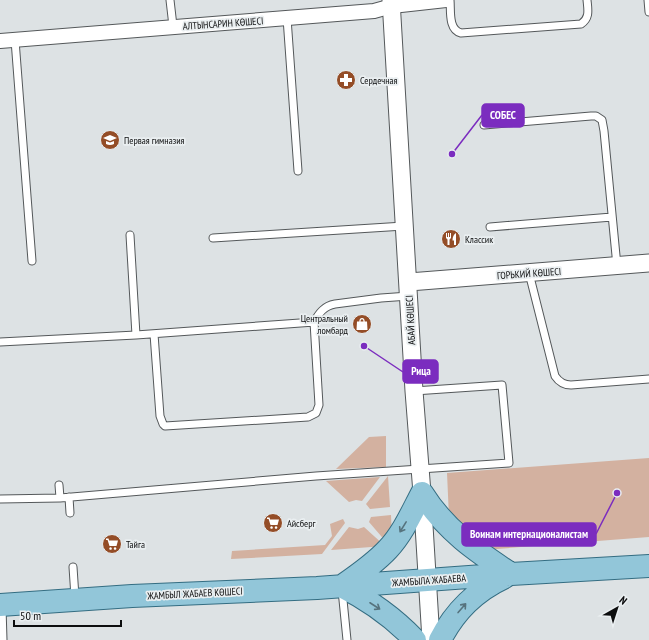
<svg xmlns="http://www.w3.org/2000/svg" width="649" height="640" font-family="'PT Sans Narrow',sans-serif">
<style>
.green{fill:#d3b1a0}
.lines{fill:none;stroke-linecap:round;stroke-linejoin:round}
.service-casing{stroke:#54585a;stroke-width:9}
.minor-casing{stroke:#54585a;stroke-width:16}
.tertiary-casing{stroke:#54585a;stroke-width:19}
.primary-casing{stroke:#346d82;stroke-width:24}
.service{stroke:#fff;stroke-width:7}
.minor{stroke:#fff;stroke-width:14}
.tertiary{stroke:#fff;stroke-width:17}
.primary{stroke:#92c6d9;stroke-width:22}
.oneway{stroke:#56737e}
.labels{text-anchor:middle;stroke-width:3.5;stroke-linejoin:round;paint-order:stroke}
.street-label{font-size:10px;fill:#0c0d0e;stroke:#eaeff1}
.poi-label{font-size:10px;fill:#0c0d0e;stroke:#eaeff1;text-anchor:start}
.leader{fill:none;stroke:#7b2cbf;stroke-width:1.5}
.callout-dot{fill:#7b2cbf;stroke:#eaeff1;stroke-width:1.5}
.callout{fill:#7b2cbf;stroke:#7b2cbf;stroke-width:1.5}
.callout-label{font-size:11px;text-anchor:middle;font-weight:bold;fill:#fff}
</style>
<rect width="100%" height="100%" fill="#dde2e4"/>
<path class="green" d="M386,436v31l-50,2 33,-32z
M649,458v79l-165,13 -35,-33 -2,-44z
M388,476l2,31 -20,2 -4,-5z
M380,477l-18,24 -6,-1 -7,2 -23,-21z
M391,515l1,23 -5,5 -18,-21 2,-5z
M343,519l2,4 -23,31 -91,5 1,-8 93,-6 7,-9 -2,-12z
M349,527l9,2 6,-2 21,19 -54,4z"/>
<g class="lines">
<g class="service-casing">
<path id="service" d="M170,0l3,26
M450,0c1,10 -2,30 11,33l120,-9c9,-6 7,-14 6,-24
M648,0l1,12
M287,18l11,153
M15,40l17,221
M484,125l107,-9h5l6,4 2,11 13,135
M490,227l122,-10
M130,235l6,100 178,-13
M213,238l191,-12
M529,273l26,103c4,6 9,9 16,9l78,-6
M154,334l6,82 3,8 2,2 143,-9 8,-4 3,-8 -5,-83c5,-9 10,-16 21,-18l46,-6 28,-2
M0,342l136,-7
M59,485l1,13 256,-22 193,-13 -7,-78 -88,6
M69,497l1,16
M0,499l60,-1
M73,567l2,30
M342,590l5,50
M2,607l1,33"/>
</g>
<g class="minor-casing">
<path id="minor" d="M0,41l374,-30 18,-5 54,-6"/>
</g>
<g class="tertiary-casing">
<path id="tertiary" d="M391,0l23,391 8,102 9,147
M409,282l240,-19"/>
</g>
<g class="primary-casing">
<path id="primary" d="M341,586c28,14 52,31 74,54
M342,586c16,-11 33,-23 46,-37 15,-16 24,-37 34,-56 23,37 54,58 89,81
M0,605l132,-9 185,-8 194,-14 138,-8
M440,640c15,-29 35,-49 65,-63"/>
</g>
<use href="#service" class="service"/>
<use href="#minor" class="minor"/>
<use href="#tertiary" class="tertiary"/>
<use href="#primary" class="primary"/>
</g>
<defs><path id="oneway-shaft" d="M-6 0H5M1.5-3L5.5 0L1.5 3" fill="none" stroke-width="1.6" stroke-linecap="round" stroke-linejoin="round"/></defs>
<g class="oneway">
<use href="#oneway-shaft" transform="translate(403 527) rotate(122)"/>
<use href="#oneway-shaft" transform="translate(375 606) rotate(33)"/>
<use href="#oneway-shaft" transform="translate(462 608) rotate(-49)"/>
</g>
<defs>
<g id="pharmacy-disc" transform="scale(1)"><circle r="9.5" fill="#944d27" stroke="#eaeff1"/><path d="M-2-6h4v4h4v4h-4v4h-4v-4h-4v-4h4Z" fill="#fff"/></g>
<g id="school-disc" transform="scale(1)"><circle r="9.5" fill="#944d27" stroke="#eaeff1"/><path d="M0-5L7-2L0 1L-7-2ZM-4 1L0 2.5L4 1V4Q0 6-4 4Z" fill="#fff"/></g>
<g id="restaurant-disc" transform="scale(1)"><circle r="9.5" fill="#944d27" stroke="#eaeff1"/><path d="M-5-6h1v4h1v-4h1v4h1v-4h1v5L-1.5 .5V6h-2V.5L-5-1ZM5-6V6H3V1.5H1.5Q1.5-4 5-6Z" fill="#fff"/></g>
<g id="shop-disc" transform="scale(1)"><circle r="9.5" fill="#944d27" stroke="#eaeff1"/><path d="M-5-2.5h2.3a2.7 3.5 0 0 1 5.4 0H5L5.5 6h-11ZM-1.5-2.5h3a1.5 2.3 0 0 0-3 0Z" fill="#fff"/></g>
<g id="supermarket-disc" transform="scale(1)"><circle r="9.5" fill="#944d27" stroke="#eaeff1"/><path d="M-6-5.5h2.5l.6 2H6L4.5 2H-2.5L-4.4-4H-6ZM-1.5 3.2a1.3 1.3 0 1 0 .1 0ZM3 3.2a1.3 1.3 0 1 0 .1 0Z" fill="#fff"/></g>
</defs>
<g fill-rule="evenodd">
<use href="#pharmacy-disc" x="346" y="80"/>
<use href="#school-disc" x="110" y="140"/>
<use href="#restaurant-disc" x="451" y="239"/>
<use href="#shop-disc" x="362" y="324"/>
<use href="#supermarket-disc" x="273" y="523"/>
<use href="#supermarket-disc" x="112" y="544"/>
</g>
<g class="labels">
<g class="street-label">
<text transform="translate(223 23) rotate(-4)" y="4">АЛТЫНСАРИН КӨШЕСІ</text>
<text transform="translate(529 273) rotate(-4)" y="4">ГОРЬКИЙ КӨШЕСІ</text>
<text transform="translate(410 320) rotate(-93)" y="4">АБАЙ КӨШЕСІ</text>
<text transform="translate(429 580) rotate(-4)" y="4">ЖАМБЫЛА ЖАБАЕВА</text>
<text transform="translate(195 593) rotate(-3)" y="4">ЖАМБЫЛ ЖАБАЕВ КӨШЕСІ</text>
</g>
<g class="poi-label">
<text x="360" y="84">Сердечная</text>
<text x="124" y="144">Первая гимназия</text>
<text x="465" y="243">Классик</text>
<text x="348" y="322" text-anchor="end">Центральный<tspan x="348" dy="12">ломбард</tspan></text>
<text x="287" y="527">Айсберг</text>
<text x="126" y="548">Тайга</text>
</g>
</g>
<path class="leader" d="M452 154L482 115M364 346L403 372M617 493L596 534"/>
<g class="callout-dot">
<circle cx="452" cy="154" r="4"/>
<circle cx="364" cy="346" r="4"/>
<circle cx="617" cy="493" r="4"/>
</g>
<g class="callout">
<rect x="482" y="104" width="42" height="23" rx="4"/>
<rect x="403" y="360" width="35" height="23" rx="4"/>
<rect x="462" y="523" width="134" height="23" rx="4"/>
</g>
<g class="callout-label">
<text x="503" y="119">СОБЕС</text>
<text x="421" y="375">Рица</text>
<text x="529" y="538">Воинам интернационалистам</text>
</g>
<g transform="translate(617 608) rotate(39)" stroke="#eaeff1" stroke-width="3" paint-order="stroke">
<path d="M0-3L7 15L0 10L-7 15Z" fill="#0c0d0e"/>
<text y="-6" font-size="11" font-weight="bold" text-anchor="middle" fill="#0c0d0e">N</text>
</g>
<path d="M14 620v6h107v-6" fill="none" stroke="#0c0d0e" stroke-width="2"/>
<text x="20" y="620" font-size="12" fill="#0c0d0e" stroke="#eaeff1" stroke-width="3" paint-order="stroke">50 m</text>
</svg>
